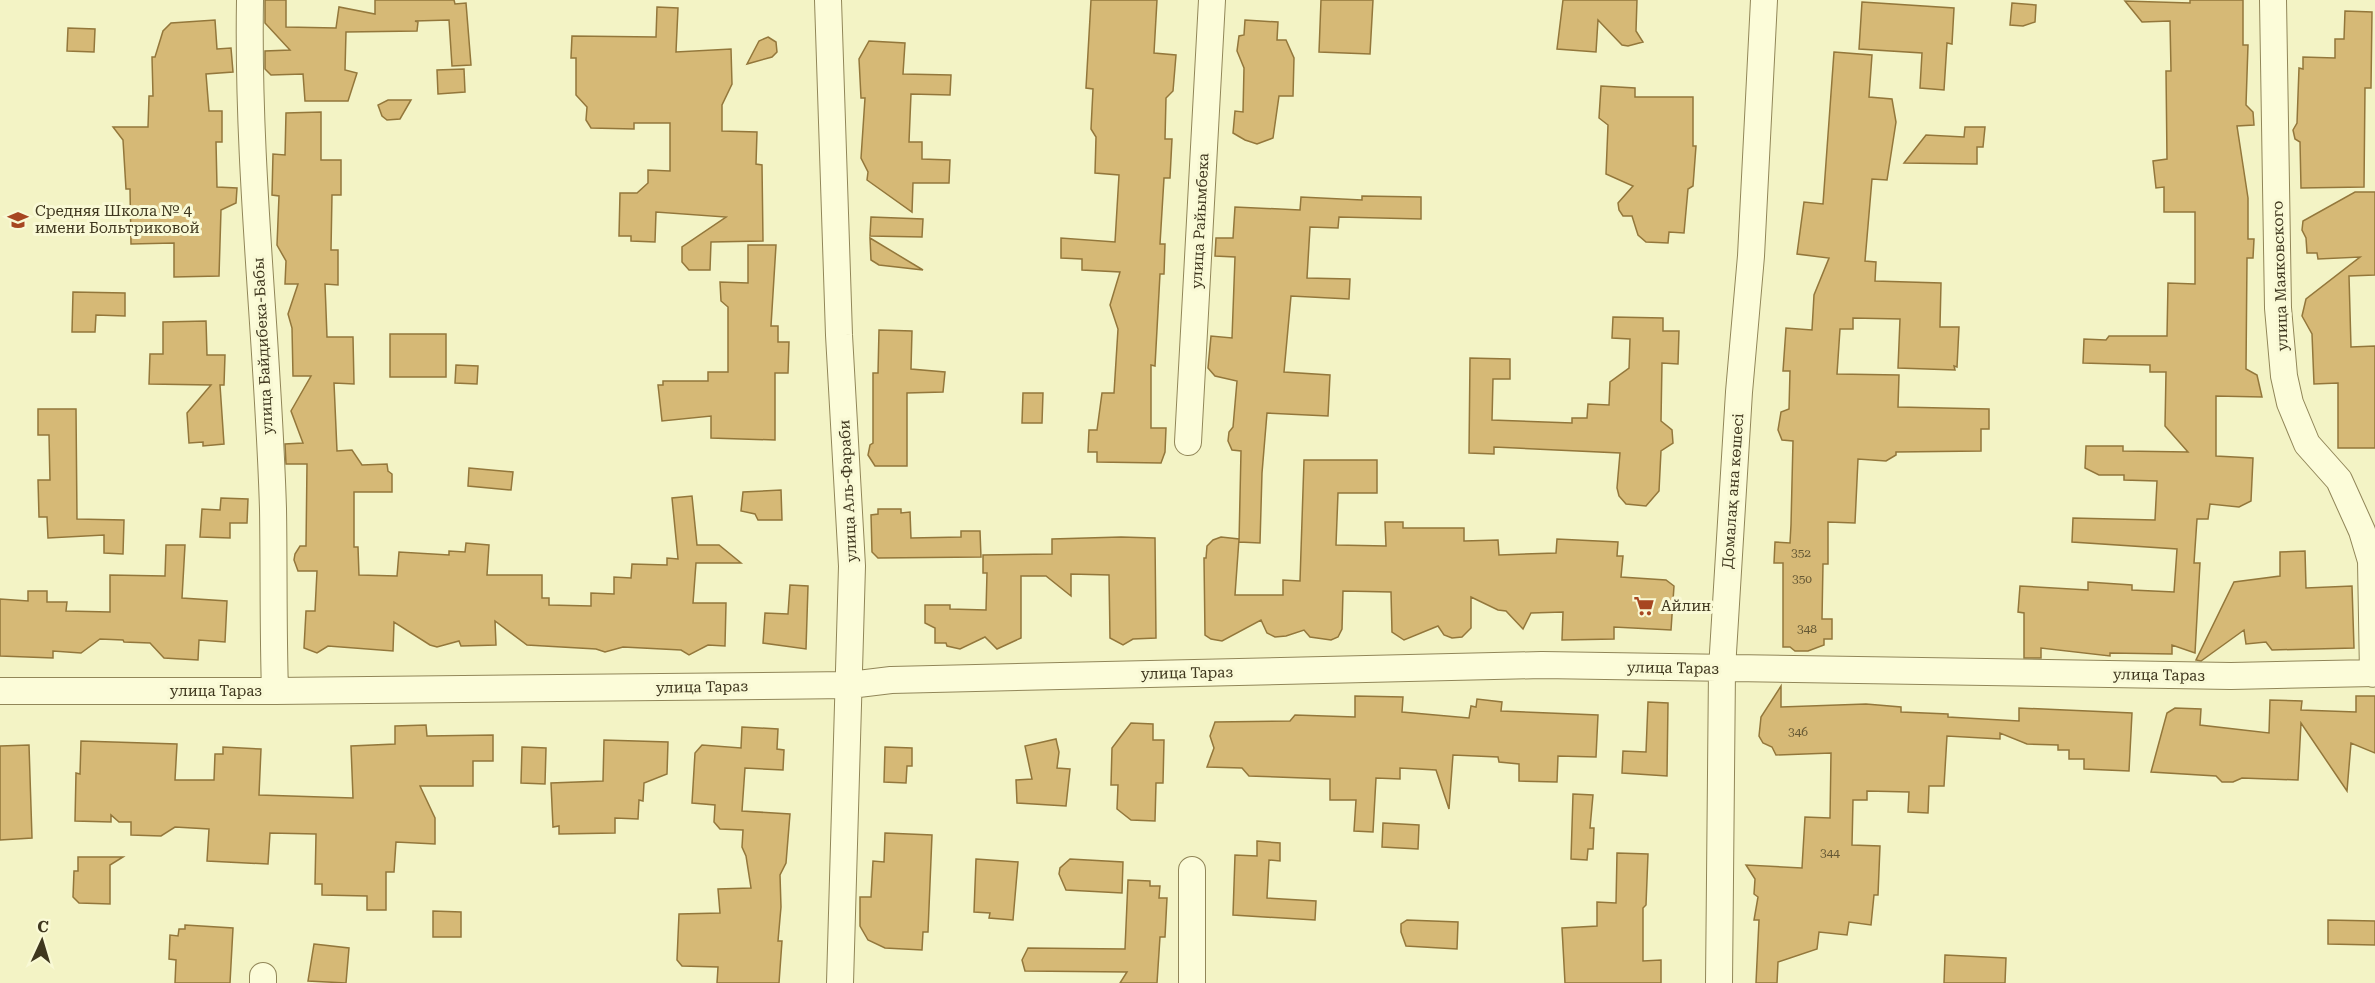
<svg xmlns="http://www.w3.org/2000/svg" width="2375" height="983" font-family="'Roboto Serif',serif">
<style>
.building{fill:#d6b976;stroke:#93773b;stroke-width:1.5}
.lines{fill:none;stroke-linecap:round;stroke-linejoin:round}
.minor-casing{stroke:#918658;stroke-width:28}
.minor{stroke:#fcfcd9;stroke-width:26}
.labels{text-anchor:middle;stroke-width:6;stroke-linejoin:round;paint-order:stroke}
.number-label{font-size:12px;fill:#655834}
.poi-label{font-size:15px;fill:#3f371e;stroke:#f9f9d5;text-anchor:start}
.street-label{font-size:15px;fill:#3f371e;stroke:#f9f9d5}
</style>
<rect width="100%" height="100%" fill="#f3f3c5"/>
<path class="building" d="M265,0h21v27l50,1 3,-21 36,7v-14h79l1,4 11,-1 5,62 -19,1 -3,-46 -34,1 3,1 -1,9 -71,1 -1,38 12,3 -9,28h-43l-2,-27 -32,1 -6,-6v-18l25,-1 -25,-27z
M1091,0h66l-3,53 22,2 -3,36 -7,7 -1,41h7l-2,39h-6l-4,66h5l-1,30h-4l-5,92 -4,-1v63h15l-1,24 -4,11 -64,-1v-10h-9l1,-22h8l5,-37h12l4,-64 -8,-24 10,-33 -38,-2v-11l-21,-1v-20l54,4 4,-67 -24,-2 1,-36 -5,-8 2,-40 -7,-1z
M1321,0h52l-3,54 -51,-2z
M1563,0h74l-1,31 7,11 -15,4 -6,-1 -24,-25 -2,32 -39,-3z
M2190,0h53v45h5l-2,60 7,7 1,13 -17,1 11,72v41h6l-1,19h-6l-1,111 11,6 5,22 -46,-1v60l37,2 -2,43 -12,6 -29,-3 -2,15h-11l-3,44h6l-5,90 -23,-8v9l-62,-1v3l-69,-8v10h-17v-45l-6,-1 2,-26 68,4v-8l44,3v5l42,2 3,-43 -105,-7 1,-24 82,2 2,-39 -33,-1v-5h-25l-14,-7 1,-22h37v5l65,1 -23,-26 1,-54h-16v-7l-67,-2 1,-24 22,1 3,-4h58l1,-53 27,1v-72h-31v-25l-8,1 -3,-27 14,-2 -1,-88h5l-1,-50 -28,1 -17,-21 65,2z
M1862,2l92,6 -2,36 -5,-1 -3,47 -24,-2 2,-35 -63,-4z
M2012,3l24,2 -1,17 -12,4 -13,-1z
M657,7l21,1 -2,44 55,-3 1,35 -10,21v26l35,1 -1,32 6,1 1,76 -52,1 -1,28h-21l-7,-8v-15l44,-30 -70,-5 -1,30 -24,-1v-5h-12l1,-43h17l11,-10v-13l22,1v-48h-36v6l-43,-1 -5,-8 1,-13 -11,-12v-37h-5l1,-22 84,1z
M2345,11l27,1 -1,76h-6l-1,99 -63,1 -1,-46 -5,-3 -2,-9 4,-7 2,-55 4,1v-12l32,1v-19h9z
M215,20l2,29 14,-1 2,24 -27,2 3,37h13v31h-6l1,45 20,1 -1,15 -15,7 -2,66 -45,1v-34l-43,1 -1,-55h-4l-3,-49 -10,-13h35l1,-31h4l-1,-39h3l8,-26 8,-8z
M1245,20l33,2 -1,18h9l8,18 -1,38h-14l-6,42 -16,6 -12,-4 -12,-7 2,-22 8,1 1,-44 -7,-17 2,-15 5,-1z
M68,28l27,1 -1,23 -27,-1z
M768,37l8,5 1,10 -5,5 -25,7 12,-23z
M869,41l36,2 -2,31 48,1 -1,20 -39,-1 -2,48h13v17l28,1 -1,23h-36l-1,29 -45,-32 1,-8 -7,-14 4,-60h-4l-2,-39z
M1834,52l38,3 -3,42 23,2 4,23 -9,58 -15,-1 -7,82 11,1 -1,19 66,2 -1,44h19l-2,40 -3,-1 1,4 -57,-2 2,-49 -47,-1v11h-13l-3,45 62,1 -1,32 91,2v20h-8v22l-85,1v3l-10,6 -28,-2 -3,64 -27,-1v42h-5l-1,55h10v20h-8v6l-16,6h-13l-5,-4h-7v-84h-9l1,-21 15,1 1,-18 2,-84 -11,-1 -4,-10 3,-18 8,-3 1,-38h-7l3,-43 26,2 2,-35 15,-37 -32,-4 7,-52 19,2z
M464,69l1,23 -27,2 -1,-24z
M1601,86l34,2v9h58v49h3l-3,40 -5,3 -4,44 -15,-1 -1,11 -22,-1 -8,-7 -6,-19h-9l-4,-6 -1,-7 15,-17 -27,-12 2,-49 -9,-7z
M388,100h23l-11,19 -13,1 -5,-4 -4,-11z
M321,112v48h20v35h-9l-1,55h7v35l-13,-1 2,53h26l1,47 -20,-1 3,68 15,-1 10,15 25,-1 1,7 4,3v18h-38v55h4l1,28 38,1 2,-24 50,3v-4l16,1 1,-9 23,2 -2,30h55v23h7v7l42,1v-13l23,1v-17l17,1 1,-14 35,1v-7l11,1 -6,-61 20,-2 5,49h22l22,18h-45l-3,40h33l-1,43 -17,-1 -19,10 -8,-5 -58,-3 -18,5 -9,-3 -69,-4 -32,-24 1,24 -35,1 -2,-5 -22,6 -7,-2 -36,-23 -1,29 -65,-5 -11,7 -13,-5 2,-37h9l2,-40h-19l-4,-11 1,-6 5,-8h6l1,-82h-21l-1,-20 18,-1 -12,-32 20,-35h-18l-1,-48 -4,-14 10,-30h-13l1,-23 -9,-16 2,-49 -7,-1 1,-41 12,1 1,-42z
M1965,127h20l-2,20h-6v17l-73,-1 22,-28 38,2z
M2355,192h20v83l-26,1 2,71 24,-1v102h-37v-65l-24,1 -2,-50 -10,-18 4,-17 54,-42 -42,2 -1,-6h-10l-1,-15 -4,-8 1,-9z
M1362,196l59,1v22l-82,-2 -1,11 -28,-1 -3,51 43,1 -1,20 -58,-3 -7,76 46,3 -2,41 -61,-3 -5,60 -2,70 -21,-1 2,-91 -9,-1 -4,-9 1,-9 4,-5 4,-46 -22,-5 -7,-8 3,-32 21,2 3,-81 -20,-1 1,-18h17l2,-31 65,3 1,-13 61,3z
M871,217l52,2 -1,18 -52,-1z
M870,238l53,32 -44,-5 -8,-5z
M748,245h28l-5,81h7v16h11l-1,31h-13v67l-64,-2v-22l-49,5 -4,-36h5v-4h45v-9h20v-65l-7,-6 -1,-19 28,1z
M73,292l52,1v23l-29,-1 -1,17h-23z
M1613,317l50,1v13h16l-1,33 -16,-1 -1,58 11,9 1,13 -12,8 -2,40 -13,15 -20,-2 -7,-8 -2,-8 3,-35 -126,-6v7l-25,-1 1,-95 40,1v20h-17l-1,41 80,3v-5h15l1,-14 21,1 1,-23 19,-14 1,-29 -18,-1z
M206,321l1,34h18l-1,30h-4l4,59 -21,2v-4l-14,1 -2,-30 24,-28 -62,-1 1,-30h13v-32z
M879,330l33,1 -1,38 34,3 -2,20 -36,1v73h-32l-7,-11 2,-10 3,-2v-70h5z
M390,334h56v43h-56z
M456,365l22,1 -1,18 -22,-1z
M1023,393h20l-1,30h-20z
M38,409h38l1,110 47,1 -1,34 -19,-1v-18l-56,3 -1,-21h-8l-1,-37h12l-1,-45h-11z
M1304,460h73v33h-39l-2,52 50,1 -1,-24h18v6h61v13l34,-1 1,15 57,-2 1,-14 61,3 -1,14h6l-2,21 45,3 8,6 -3,44 -57,-3v12l-52,1 1,-28 -32,1 -8,16 -17,-18 -8,-1 -27,-13v31l-9,9 -10,1 -8,-3 -6,-9 -34,14 -12,-8 -1,-40 -48,-1 -1,38 -4,8 -7,3 -21,-3 -6,-7 -18,6 -11,1 -8,-4 -6,-13 -39,21 -11,-2 -6,-4 -1,-77h2l1,-12 6,-6 8,-3 18,2 -4,56h48v-15l17,1z
M469,468l44,4 -2,18 -43,-4z
M781,490l1,30h-24l-3,-6 -14,-3 2,-19z
M221,498l27,1 -1,24h-17v15l-30,-1 2,-28 18,1z
M878,509h23v4l9,-1 1,26 50,-1v-6h19l1,26 -103,1 -6,-6 -1,-37 7,-1z
M1121,537l34,1 1,100 -23,1 -10,6 -13,-7 -1,-63 -38,-1v22l-25,-20h-25v62l-24,11 -12,-12 -25,12 -13,-3 -1,-3h-11v-15l-10,-5v-18h25v4l36,1 1,-37h-4v-18l69,-1v-15z
M166,545h19l-3,53 45,3 -2,41 -26,-2 -1,20 -34,-2 -14,-15 -26,-1 -1,-2 -23,-1 -19,14 -28,-2v7l-53,-2v-57l28,2v-10h19v11h20l-1,9 44,1v-37l55,1z
M2305,551l1,37 46,-2 2,62 -82,2 -6,-8 -20,2 -2,-14 -43,31 -5,-1 38,-78 46,-6v-24z
M790,585l18,1 -2,63 -43,-6 2,-30 23,1z
M1781,686v21l85,-3 35,3v5l47,2v3l71,4v-13l113,5 -3,58 -45,-2v-10h-15v-9h-11v-5l-31,-1 -27,-11v6l-53,-3 -3,50h-15l-1,27 -20,-1 1,-20 -42,-1v9h-14l-1,45 28,1 -2,49h-4l-3,30 -22,-3 -2,13 -28,-3 -2,17 -39,13 -1,21h-21l3,-63h-5l4,-23 -4,-3 1,-15 -9,-14 56,3 3,-51 25,1 1,-65 -55,2 -4,-8 -9,-4 -4,-7 2,-19z
M1355,696l48,1 -1,15 67,6 2,-12 5,1 1,-8 25,3 -1,9 97,4 -2,42 -38,-1 -1,26 -38,-1v-17l-20,-2 -1,-5 -45,-2 -4,54 -13,-39 -36,-2v11l-24,-1 -3,54 -19,-1 2,-31h-26v-21l-81,-3 -7,-8 -35,-1 7,-19 -4,-12 5,-14 75,-1 5,-6 60,2z
M2356,696h19v57l-24,-10 -4,48 -46,-68 -3,57 -56,-2 -9,4h-11l-6,-6 -65,-4 16,-59 8,-5 26,1 -1,16 69,8 1,-33 32,1 -1,9 55,2z
M1648,702l20,1 -1,73 -45,-3 1,-22 23,1z
M1131,723l22,1v16h11l-1,43h-7l-1,38 -24,-1 -14,-11 1,-24h-7l1,-37z
M426,725l1,11 66,-1v26h-20v25h-53l15,32v26l-39,-2 -2,30h-8v38h-19v-14l-45,-1v-11h-7l1,-50 -46,-1 -2,31 -61,-3 2,-32 -34,-2 -14,9 -30,-1v-13h-12l-8,-7v7l-36,-1 1,-48 4,1 1,-33 96,3 -2,36h39l1,-26h8v-7l38,2 -2,46 94,3 -2,-52 44,-2v-18z
M742,727l36,2 -1,20 7,1 -1,20 -38,-2 -3,43 48,3 -4,49 -6,12 1,32 -3,34h4l-3,42h-62l1,-16 -36,-1 -5,-6 2,-46 41,-1 -2,-24 33,-1 -5,-32 -4,-9 1,-17 -23,-1 -6,-7 1,-17 -23,-2 3,-50 7,-8 39,3z
M1056,739l3,13 -2,16 13,1 -4,37 -49,-3 -1,-23 16,-1 -7,-33z
M604,740l64,2 -1,32 -23,9 -1,18 -4,-1 -1,19 -23,-1v15l-56,1v-8l-6,1 -2,-44 52,-2z
M29,745l3,93 -32,2v-94z
M522,747l24,1 -1,36 -24,-1z
M885,747l27,1v18h-5l-1,17 -22,-1z
M1573,794l20,1 -3,33h4l-1,21h-5l-1,11 -16,-1z
M1383,823l36,2 -1,24 -36,-2z
M885,833l47,2 -4,97h-5l-1,18 -37,-2 -17,-8 -8,-14v-29h11l2,-36 11,1z
M1257,841l23,2v18l-11,-1 -2,38 49,3 -1,19 -82,-5 2,-60 22,1z
M1617,853l31,1 -2,51 -3,3v53l18,-1v23h-96l-3,-55 35,-2v-24l19,1z
M78,857h45l-13,8v39l-31,-1 -6,-6 1,-26h4z
M976,859l42,3 -5,58 -24,-2 1,-5 -16,-1z
M1070,859l53,3 -1,31 -56,-3 -7,-16 1,-6z
M1128,880l22,1v5h10l-1,12h8l-2,39h-5l-3,46h-37l7,-11 -102,-1 -3,-11 6,-12 97,1z
M433,911l28,1v25h-28z
M1407,920l51,2 -1,27 -51,-3 -5,-14v-8z
M2328,920l47,1v24l-47,-1z
M185,925l48,3 -3,55h-55l1,-23 -7,-1 1,-24 8,1 1,-7h6z
M314,944l35,4 -3,35 -38,-2z
M1945,955l61,3 -1,25h-61z"/>
<g class="lines">
<g class="minor-casing">
<path id="minor" d="M250,0c-3,170 18,340 23,509 1,61 0,122 2,182
M828,0l11,335 13,231 -12,417
M2273,0l5,308 6,68 6,27 17,41 32,36 23,51 9,30 2,113
M1188,442l24,-442
M0,691h275l575,-6 41,-5 651,-15 689,11 144,-3
M263,983v-7
M1192,983v-113
M1719,983l3,-314 17,-277 12,-136 13,-256"/>
</g>
<use href="#minor" class="minor"/>
</g>
<defs>
<g id="school-bare" transform="scale(1.62)"><path d="M0-5L7-2L0 1L-7-2ZM-4 1L0 2.5L4 1V4Q0 6-4 4Z" fill="#a74621" stroke="#f9f9d5" stroke-width="2.5" paint-order="stroke"/></g>
<g id="supermarket-bare" transform="scale(1.62)"><path d="M-6-5.5h2.5l.6 2H6L4.5 2H-2.5L-4.4-4H-6ZM-1.5 3.2a1.3 1.3 0 1 0 .1 0ZM3 3.2a1.3 1.3 0 1 0 .1 0Z" fill="#a74621" stroke="#f9f9d5" stroke-width="2.5" paint-order="stroke"/></g>
</defs>
<g fill-rule="evenodd">
<use href="#school-bare" x="18" y="220"/>
<use href="#supermarket-bare" x="1644" y="606"/>
</g>
<g class="labels">
<g class="number-label">
<text x="1801" y="557">352</text>
<text x="1802" y="583">350</text>
<text x="1807" y="633">348</text>
<text x="1798" y="736">346</text>
<text x="1830" y="857">344</text>
</g>
<g class="poi-label">
<text x="35" y="216">Средняя Школа № 4<tspan x="35" dy="17">имени Больтриковой</tspan></text>
<text x="1661" y="611">Айлин</text>
</g>
<g class="street-label">
<text transform="translate(1200 221) rotate(-87)" y="5">улица Райымбека</text>
<text transform="translate(2280 276) rotate(-92)" y="5">улица Маяковского</text>
<text transform="translate(263 346) rotate(-93)" y="5">улица Байдибека-Бабы</text>
<text transform="translate(848 491) rotate(-93)" y="5">улица Аль-Фараби</text>
<text transform="translate(1733 491) rotate(-86)" y="5">Домалақ ана көшесі</text>
<text transform="translate(1673 668) rotate(1)" y="5">улица Тараз</text>
<text transform="translate(1187 673) rotate(-1)" y="5">улица Тараз</text>
<text transform="translate(2159 675) rotate(1)" y="5">улица Тараз</text>
<text transform="translate(702 687) rotate(-1)" y="5">улица Тараз</text>
<text x="216" y="696">улица Тараз</text>
</g>
</g>
<g transform="translate(42 941) rotate(4)" stroke="#f9f9d5" stroke-width="4.5" paint-order="stroke">
<path d="M0-4.5L10 22L0 15L-10 22Z" fill="#3f371e"/>
<text y="-9" font-size="16" font-weight="bold" text-anchor="middle" fill="#3f371e">С</text>
</g>
</svg>
